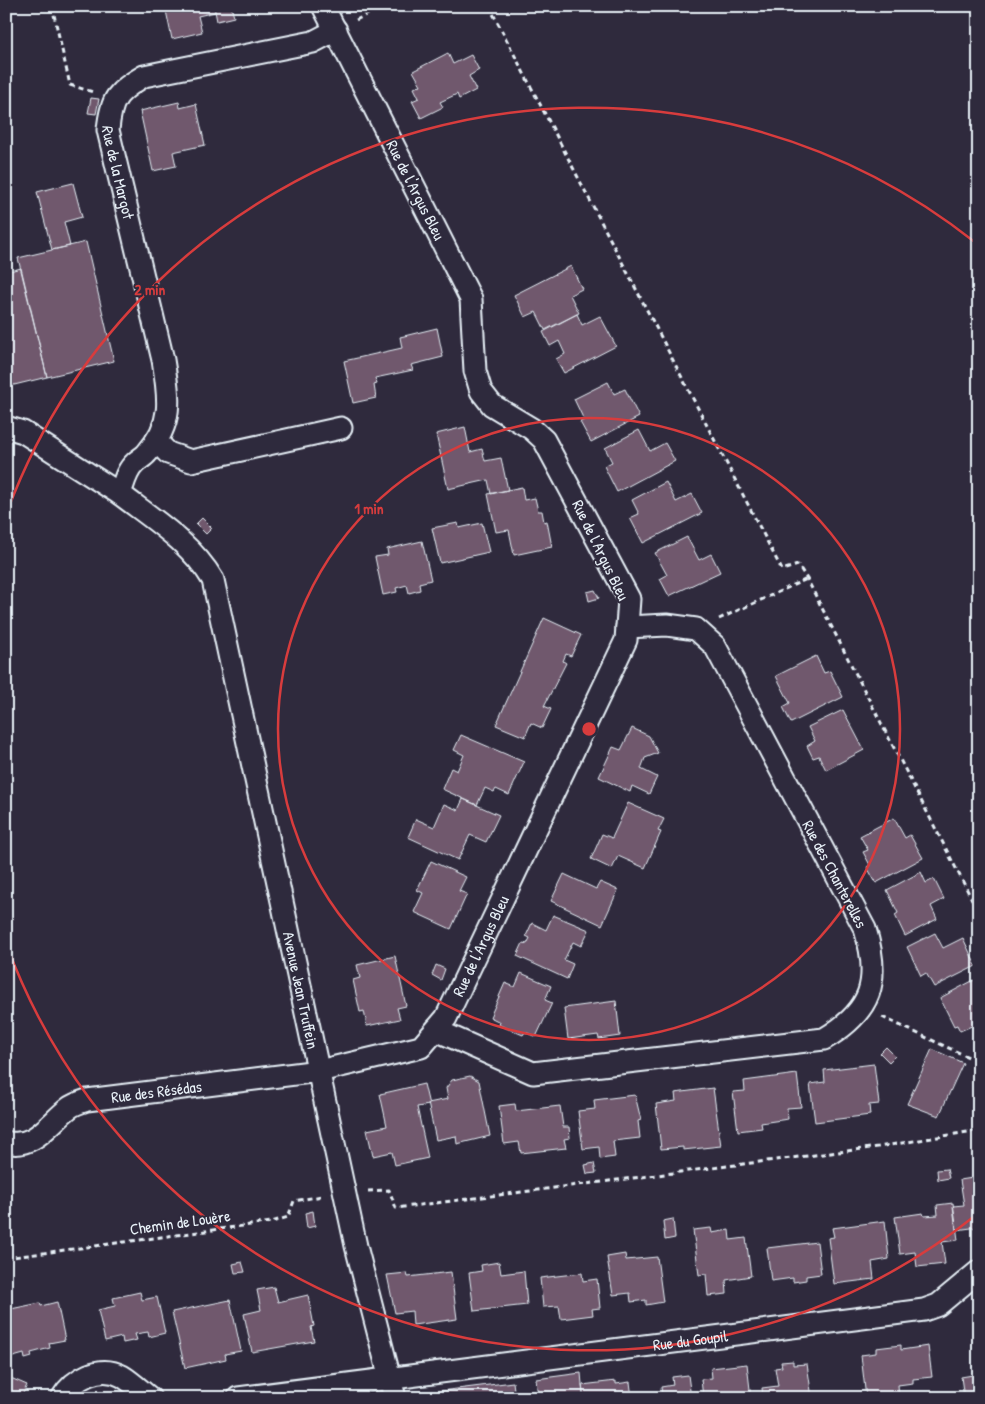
<svg xmlns="http://www.w3.org/2000/svg" width="985" height="1404" font-family="'Patrick Hand',sans-serif">
<style>
.building{fill:#6f596d;stroke:#e8f1f8}
.lines{fill:none;stroke-linecap:round;stroke-linejoin:round}
.street-casing{stroke:#e8f1f8;stroke-width:25}
.path{stroke:#e8f1f8;stroke-width:3;stroke-dasharray:5 4;stroke-linecap:butt}
.street{stroke:#2f2a3d;stroke-width:21}
.ring{fill:none;stroke:#d83c3d;stroke-width:2.5}
.labels{text-anchor:middle;stroke-width:4;stroke-linejoin:round;paint-order:stroke}
.street-label{font-size:16px;fill:#e8f1f8;stroke:#2f2a3d}
.centre{fill:#d83c3d;stroke:#2f2a3d;stroke-width:2.5}
.ring-label{font-size:15px;text-anchor:middle;font-weight:bold;fill:#d83c3d;stroke:#2f2a3d;stroke-width:4;stroke-linejoin:round;paint-order:stroke}
</style>
<rect width="100%" height="100%" fill="#2f2a3d"/>
<filter id="ink" filterUnits="userSpaceOnUse"><feTurbulence type="fractalNoise" baseFrequency=".02" numOctaves="2"/><feDisplacementMap in="SourceGraphic" scale="10" xChannelSelector="R" yChannelSelector="G"/><feConvolveMatrix kernelMatrix="1 2 1 2 8 2 1 2 1" color-interpolation-filters="sRGB"/></filter>
<g filter="url(#ink)">
<path class="building" d="M165,6h49l1,6 -17,4 4,16 -30,7z
M214,6h17l3,11 -17,4z
M448,53l5,11 18,-9 8,15 -10,6 7,14 -17,9 -2,-5 -17,8 3,5 -22,11 -9,-17 7,-3 -5,-10 7,-3 -8,-14z
M91,98l8,1 -3,15 -8,-1z
M179,102l1,6 16,-4 9,41 -32,7 3,14 -23,5 -13,-60z
M73,183l9,34 -18,5 6,24 -18,4 -15,-58z
M86,242l28,119 -67,16 -29,-119z
M571,266l11,23 -12,6 9,18 -34,17 -9,-18 -11,5 -11,-22z
M21,268l26,109 -41,10v-115z
M577,314l5,11 18,-9 16,30 -52,27 -8,-14 9,-5 -6,-13 -9,5 -7,-14z
M437,328l6,29 -32,8 2,5 -38,8 2,6 -3,1 2,13 -23,5 -9,-42 58,-13 -2,-11z
M608,382l6,12 11,-5 14,28 -48,25 -11,-20 4,-2 -10,-21z
M465,427l5,25 12,-3 3,12 16,-3 7,32 -17,4 -3,-14 -40,9 -12,-55z
M639,430l11,21 15,-8 10,18 -58,31 -13,-26 8,-4 -7,-14z
M666,482l10,20 16,-8 10,19 -59,30 -13,-25 9,-4 -7,-14z
M522,487l2,13 11,-2 3,13h4l2,11 3,-1 5,26 -38,8 -5,-25 -13,2 -8,-38z
M202,518l10,10 -6,6 -10,-10z
M458,523l1,5 23,-5 7,29 -49,11 -8,-35z
M687,537l12,23 12,-6 9,18 -51,24 -9,-17 7,-4 -12,-22z
M422,541l9,39 -12,3 1,7 -11,3 -2,-8 -11,3 1,4 -14,3 -8,-38 13,-2 -1,-6z
M595,590l4,8 -10,3 -2,-9z
M544,618l37,17 -10,21 -5,-2 -3,7 3,2 -22,43 7,3 -9,19 -11,-5 -6,14 -29,-12z
M816,656l8,17 6,-2 13,26 -52,26 -8,-16 7,-4 -14,-27z
M843,710l21,40 -38,20 -7,-14 -6,2 -6,-12 8,-5 -7,-14z
M632,728l17,8 9,17 -13,5 -4,11 16,8 -8,17 -17,-8 -2,6 -31,-15 14,-30 8,3z
M461,735l63,27 -15,33 -13,-6 -2,3 -9,-4 -8,17 -35,-16 9,-21 6,3 7,-16 -10,-5z
M463,799l36,16 -13,27 -16,-7 -12,25 -50,-23 8,-18 18,8 10,-23 14,6z
M628,803l36,16 -6,12 3,1 -16,36 -27,-12 -6,13 -21,-10 11,-25 10,4z
M894,818l11,20 5,-3 13,23 -47,25 -9,-16 3,-2 -7,-13 5,-2 -8,-14z
M431,861l35,16 -7,14 8,3 -16,35 -37,-17 9,-19 -6,-3z
M921,872l5,11 8,-4 10,20 -13,7 6,13 -32,17 -10,-21 3,-2 -11,-23z
M564,874l32,15 4,-7 18,8 -16,35 -51,-24z
M553,915l36,15 -8,16 -8,-4 -9,18 9,4 -6,15 -50,-23 6,-13 4,1 3,-6 -4,-2 6,-13 14,7z
M935,933l8,15 20,-10 13,28 -42,21 -8,-14 -5,3 -14,-29z
M395,956l11,50 -9,2 3,11 -33,7 -3,-15 -4,1 -7,-32 7,-2 -3,-13z
M436,965l9,4 -4,11 -9,-5z
M521,973l30,13 -6,14 7,3 -16,34 -11,-5 -2,3 -24,-10 1,-3 -10,-5 15,-34 10,4z
M974,980l5,9 -1,45 -4,-9 -14,6 -3,-6 -3,1 -14,-28z
M616,1001l4,35 -21,3 -1,-4 -30,4 -4,-31z
M886,1047l9,9 -6,6 -9,-9z
M932,1049l31,14 -24,53 -32,-12z
M874,1064l5,40 -10,1 1,10 -55,7 -5,-38 15,-2 -1,-12z
M797,1074l4,33 -14,1 1,11 -27,4 1,5 -24,3 -5,-39 12,-1 -1,-10z
M470,1076l9,5 11,55 -33,8 -1,-8 -20,4 -8,-37 20,-4 -2,-11 6,-8z
M424,1084l5,21 -12,2 11,51 -33,7 -3,-13 -19,4 -6,-26 20,-4 -7,-32z
M713,1088l8,58 -38,4v-3l-22,2 -5,-45 20,-3 -1,-8z
M635,1095l6,25 -3,1 2,17 -27,3 2,16 -15,2 -1,-12 -16,2 -5,-38 17,-2 -1,-9z
M515,1104l1,7 44,-5 3,21h6l1,11 -6,1 2,9 -45,5 -2,-11 -15,2 -5,-38z
M594,1163l2,10 -9,1 -2,-9z
M947,1169l2,9 -11,2 -1,-10z
M979,1177v50l-23,3 -3,-24 11,-1 -4,-25z
M953,1203l5,37 -16,2 3,22 -28,3 -2,-15 -15,2 -5,-37 28,-4 1,3 14,-1 -1,-10z
M313,1211l2,15 -8,2 -2,-15z
M673,1219l2,19 -10,2 -2,-19z
M885,1221l4,38 -17,3 2,17 -40,5 -6,-46 6,-1 -2,-9z
M711,1228l1,5 17,-3 1,10 16,-2 5,38 -25,4 1,14 -19,2 -2,-22 -7,1 -6,-45z
M817,1242l4,32 -15,2v4l-13,2v-4l-22,3 -4,-33z
M625,1254l1,6 31,-3 6,45 -17,3v-5l-15,2 -1,-9 -17,2 -6,-38z
M242,1262l3,10 -10,1 -2,-9z
M499,1262l2,12 23,-3 3,34 -53,6 -5,-38 13,-2 -1,-6z
M451,1272l6,47 -44,6 -1,-14 -17,2 -8,-38 20,-2 1,4z
M582,1273l1,8 14,-2 3,29 -8,1 1,6 -32,4 -2,-13 -16,1 -3,-29z
M274,1287l4,15 30,-7 6,31 -3,1 3,14 -62,11 -8,-38 17,-4 -4,-20z
M140,1292l2,8 15,-3 8,36 -16,4 -1,-5 -13,2 2,6 -14,3 -1,-6 -17,4 -7,-31 17,-4 -2,-8z
M230,1300l11,51 -16,3 1,5 -41,9 -13,-56z
M57,1302l8,38 -16,3 1,5 -19,5 1,4 -7,2 -1,-5 -18,5v-49l34,-7 1,3z
M901,1345v5l27,-4 4,31 -19,2v4l-15,2 1,11 -33,2 -5,-43 15,-2v-5z
M793,1361v4l14,-1 5,34h-49l-1,-10 16,-2 -3,-18 7,-1 -1,-5z
M747,1364l4,34h-48l-2,-19 11,-1 -1,-10z
M581,1373l2,23 -45,2 -2,-19z
M979,1374v24h-15l-3,-21z
M688,1375l3,23h-48l19,-4 -1,-7 12,-2 -1,-8z
M6,1376l21,9 -6,13h-15z
M616,1381v3l14,-2 2,16h-48l-2,-13z
M513,1382l2,16h-82v-6z"/>
<g class="lines">
<g class="street-casing">
<g id="street">
<path id="s1" d="M336,30l-23,12 -169,34c-27,16 -33,22 -36,54l55,230c6,37 11,63 -16,93 -3,4 -8,6 -12,10 -9,8 -11,20 -15,31 34,26 71,49 93,86l143,666 39,152"/>
<path d="M6,427l17,5 97,62"/>
<path d="M156,441l12,12 23,8 150,-33"/>
<path d="M436,1030l97,43 291,-34c48,-28 57,-58 41,-110l-150,-283 -19,-17 -29,-4 -40,2"/>
<path id="s2" d="M6,1142c28,8 44,-20 63,-34 5,-4 12,-6 18,-8l232,-29 102,-24 25,-29 180,-378 3,-41 -85,-159 -12,-11 -40,-24 -11,-14 -6,-20 -4,-72 -148,-293"/>
<path d="M62,1398c12,-20 38,-34 60,-22 10,6 19,15 28,22"/>
<path id="s3" d="M238,1398l686,-88 14,-5 41,-34"/>
</g>
</g>
<path class="path" d="M52,6l18,79 23,7
M489,6l293,564 16,-5 9,14 172,334
M356,20l28,-14
M719,619l88,-40
M882,1017l97,45
M368,1191l21,-1 7,18 482,-61 101,-17
M6,1258l266,-36 16,-5 6,-16 28,-5"/>
<use href="#street" class="street"/>
</g>
</g>
<g class="ring">
<circle cx="589" cy="729" r="311"/>
<path d="M976 1215A621 621 0 0 1 7 946M7 512A621 621 0 0 1 976 243"/>
</g>
<g class="labels">
<g class="street-label">
<text dy="6" stroke="none"><textPath href="#s1" startOffset="311">Rue de la Margot</textPath></text>
<text transform="translate(416 190) rotate(63)" y="6">Rue de l'Argus Bleu</text>
<text transform="translate(601 550) rotate(64)" y="6">Rue de l'Argus Bleu</text>
<text transform="translate(835 874) rotate(62)" y="6">Rue des Chanterelles</text>
<text dy="6" stroke="none"><textPath href="#s2" startOffset="552">Rue de l'Argus Bleu</textPath></text>
<text dy="6" stroke="none"><textPath href="#s1" startOffset="1200">Avenue Jean Truffein</textPath></text>
<text dy="6" stroke="none"><textPath href="#s2" startOffset="165">Rue des Résédas</textPath></text>
<text transform="translate(180 1222) rotate(-8)" y="6">Chemin de Louère</text>
<text dy="6" stroke="none"><textPath href="#s3" startOffset="456">Rue du Goupil</textPath></text>
</g>
</g>
<circle cx="589" cy="729" r="8" class="centre"/>
<g class="ring-label">
<text x="150" y="295">2 min</text>
<text x="369" y="514">1 min</text>
</g>
<rect width="985" height="1404" fill="none" stroke="#2f2a3d" stroke-width="25"/>
<rect x="12" y="12" width="960" height="1379" fill="none" stroke="#e8f1f8" stroke-width="2" filter="url(#ink)"/>
</svg>
